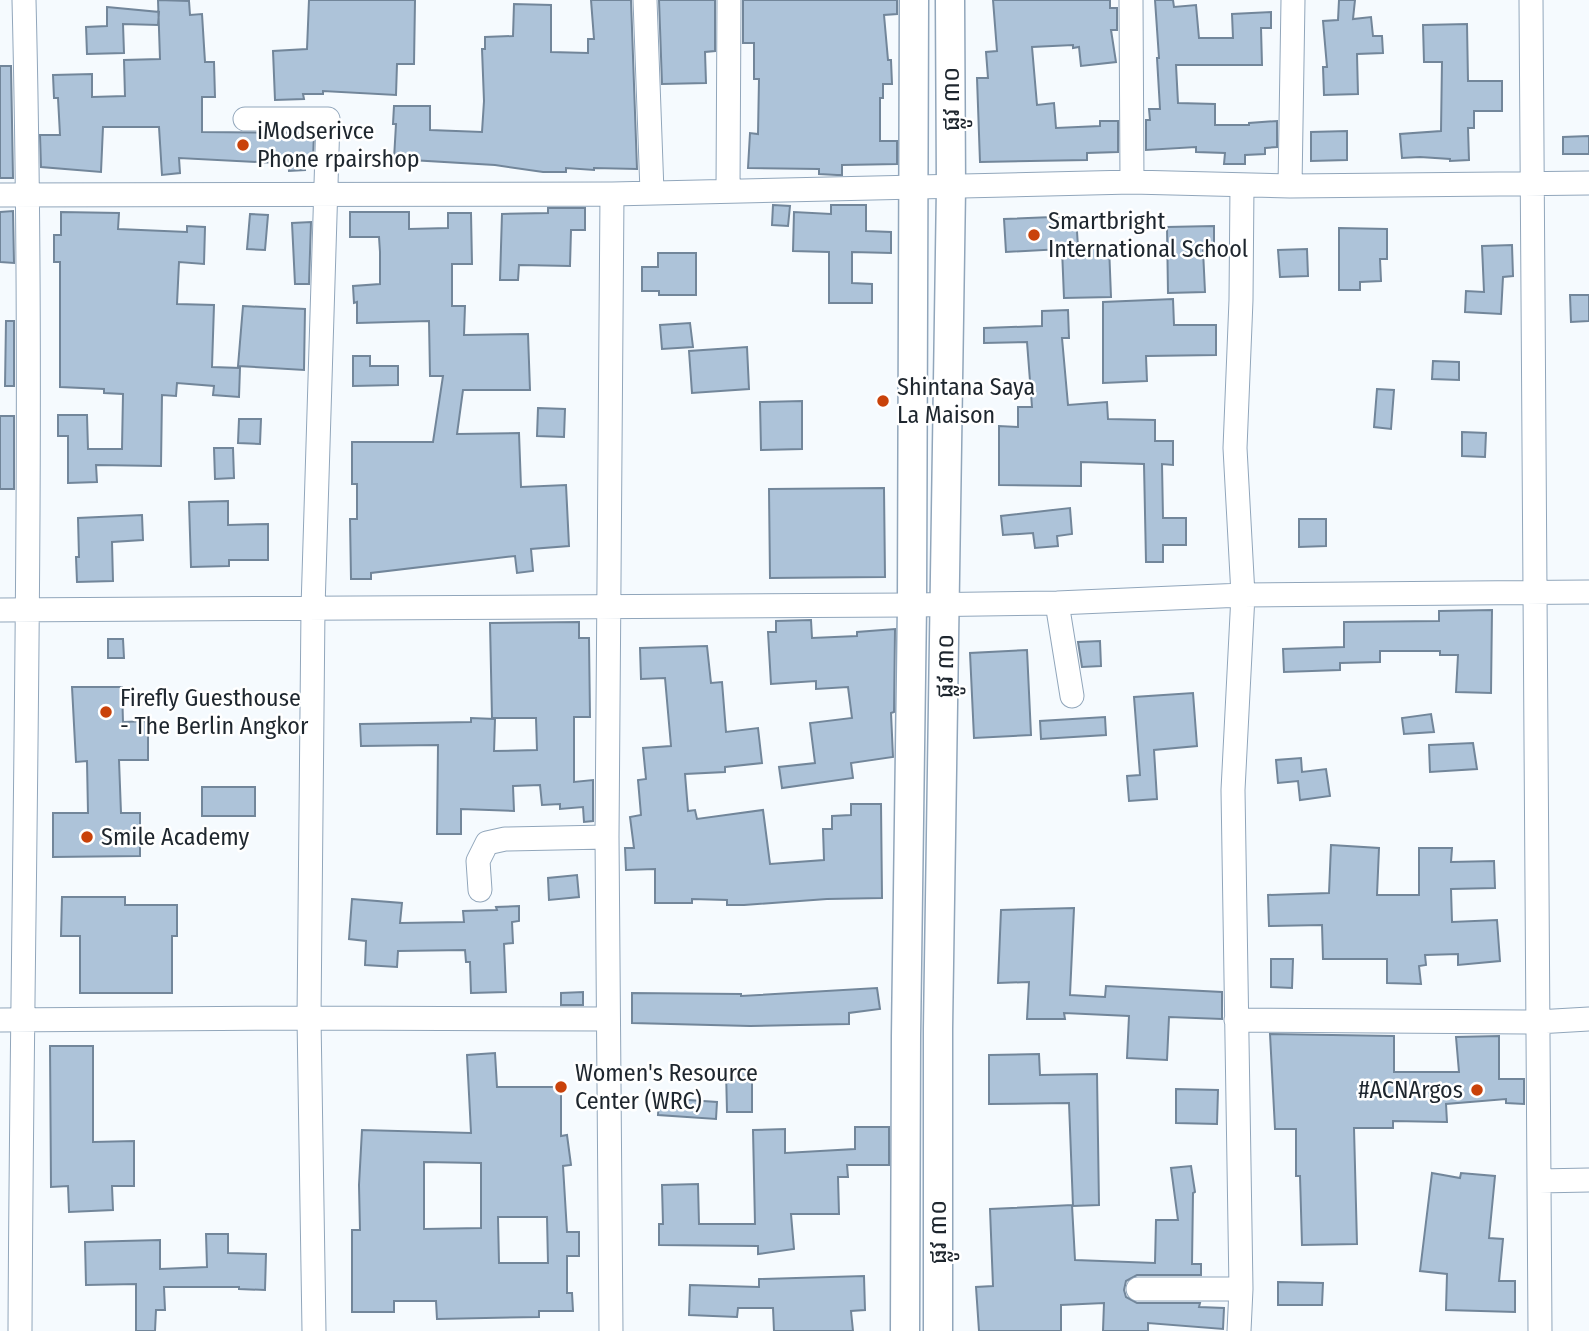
<svg xmlns="http://www.w3.org/2000/svg" width="1589" height="1331" font-family="'Fira Sans Condensed','Noto Sans Khmer',sans-serif">
<style>
.building{fill:#adc3d9;stroke:#72869a;stroke-width:2;fill-rule:evenodd}
.lines{fill:none;stroke-linecap:round;stroke-linejoin:round}
.minor-casing{stroke:#91a6bb;stroke-width:25}
.tertiary-casing{stroke:#91a6bb;stroke-width:31}
.minor{stroke:#fff;stroke-width:23}
.tertiary{stroke:#fff;stroke-width:28}
.poi-dot{fill:#c9420a;stroke:#fff;stroke-width:2.5}
.labels{text-anchor:middle;stroke-width:5;stroke-linejoin:round;paint-order:stroke}
.street-label{font-size:24px;fill:#1e262e;stroke:#fff}
.poi-label{font-size:24px;fill:#1e262e;stroke:#fff;text-anchor:start}
</style>
<rect width="100%" height="100%" fill="#f5fafe"/>
<path class="building" d="M158,0l31,1 1,14 12,-1 3,48h9l1,35h-13v35l112,1 -1,26 -9,-1 1,12 -16,1 -1,-13h-11l-1,5 -97,-5 1,15 -18,2 -3,-48h-56l-2,45 -60,-5 -1,-32h20l-2,-37h-4l-1,-23 39,-1v23l33,-1 -1,-36 36,-1z
M309,0h106l-1,64h-17l-1,31 -73,-4v3h-20l1,5 -29,1 -2,-49 34,-2z
M591,0h40l6,169 -43,-1v2l-28,-2v4h-23l-48,-7 -101,-6 2,-35h-3l1,-18h36v24l52,2 2,-31 -2,-52h3v-12l28,-1 1,-32 37,1v47l37,1v-14h6z
M659,0h56v51l-10,1 1,31 -44,1z
M743,0h154v14l-13,1 4,45h3l1,24h-9v14h-3v43h17v23l-55,1v10h-5l-18,-1v-5l-71,-1 2,-35 8,1 1,-55h-5v-36h-11z
M993,0h117v8h7v22h-6l5,32 -35,4 -2,-19 -6,1v-3l-41,2 5,58 17,-2 2,25 44,-2v-5h18v31l-31,1v7l-107,2 -3,-84h11l-2,-26 11,-1z
M1155,0h18l1,7 22,-2 3,33h34l-1,-24 39,-2v16h-10l1,37h-86l2,38 37,1v21h34v-2l28,-2v26l-12,1v6l-20,1v9h-21l1,-11 -29,-1v-5l-50,3v-30h4l-1,-11h11l-3,-51h2z
M1339,0h16l-2,19 18,-2 2,19h9l1,17 -26,1 1,40 -34,1 -1,-28h4l-4,-46 15,-1z
M107,7l52,5 -1,13 -35,-1 1,29 -37,1 -1,-27 21,-1z
M1467,24l1,57h34v30h-28v17h-6l1,32 -19,1v-2l-30,-2 -18,1 -2,-24 41,-3 1,-69h-18l-1,-37z
M0,66h11l2,112h-13z
M1347,131v29l-36,1v-29z
M1589,136v18h-26v-17z
M773,205l17,1 -2,20 -16,-1z
M831,205h35v26l25,1v21l-39,-1v31l20,1v19h-43v-51l-36,-1 1,-39 37,2z
M548,208h37v22h-14l-1,36 -51,-1 -1,15h-18l2,-66 46,-1z
M13,211l1,52 -14,-1v-50z
M61,212l58,1 -1,16 69,3v-6l18,1 -1,37 -25,-2 -2,42 37,1 -2,62 28,1 -1,29 -26,-2 1,-9 -37,-3 -1,13 -14,-1 -1,71 -65,-1 1,17 -29,1v-47h-10v-21h29l1,34h34l1,-55 -19,-1v-4l-44,-2v-125h-6v-27h7z
M350,212h59v17l39,-1v-15h23l1,51h-20v42h13l-1,29 64,-1 2,56h-67l-6,44 62,-1 2,54 45,-2 3,61 -38,3 2,22 -16,2 -2,-17 -144,17v6h-20l-1,-60h7v-35h-5v-42h81l10,-66h-13l-1,-55 -72,2v-21l-3,1 -1,-17 27,-2v-32l-1,-15h-29z
M250,214l18,1 -3,35 -18,-1z
M1076,216l2,31 31,-1 2,51 -47,1 -2,-49 -56,3 -2,-33z
M311,222l-2,62h-14l-3,-61z
M1214,226v24h-11l2,42 -37,1 -1,-66z
M1339,228l48,1v30h-7l1,22 -21,1v8h-21z
M1512,245l1,31 -10,1 -2,37 -36,-2 1,-21 18,1 -2,-46z
M1307,249l1,27 -28,1 -2,-27z
M658,253h38v42h-37v-4h-17v-24h16z
M1570,295h19v26l-18,1z
M1173,299l1,26h42v30l-70,1 1,25 -44,2v-81z
M243,306l62,3 -1,61 -66,-4z
M1068,310l1,28h-7l6,67 39,-3 1,17 47,1v21h18v24l-11,-1 1,54h23v27h-23v17h-17l-2,-98 -63,-2v24l-82,-1v-59l19,1v-20h14l-5,-65 -43,1v-15l58,-2v-15z
M6,321h8v65h-9z
M690,323l3,24 -31,2 -2,-24z
M747,347l2,42 -57,4 -3,-42z
M353,356h17v10h28v19l-45,1z
M1433,361l26,1v18l-27,-1z
M1377,389l17,1 -3,39 -17,-2z
M802,401v48l-41,1 -1,-48z
M538,408l27,1 -1,28 -27,-1z
M0,416h14v73h-14z
M239,419h22l-1,25 -22,-1z
M1462,432l24,1 -1,24 -23,-1z
M214,448h19l1,30 -19,1z
M884,488l1,89 -115,1 -1,-89z
M228,501v24l40,-1v36h-39v6l-38,1 -2,-65z
M1070,508l2,26 -15,2 1,10 -23,2 -2,-15 -30,2 -2,-19z
M142,515l1,25 -31,2 1,39 -36,1 -1,-25h3l-1,-39z
M1299,519h27v27l-27,1z
M1492,610l-1,83 -35,-1 2,-37h-18v-4h-60v11l-40,1v7l-56,2 -1,-23 61,-2v-25l95,-1v-10z
M811,620l1,18 45,-2v-4l38,-3 -1,83 -3,1 2,44 -42,6 2,15 -71,10 -3,-21 36,-4 -5,-40 42,-5 -4,-31 -32,2v-8l-45,3 -3,-52h8v-11z
M579,622v16h10l1,79h-16v65l19,-2v41l-9,1 -1,-15 -23,2v-5l-18,1 -2,-20 -27,1 1,25 -53,-2v25h-24l1,-89 -77,1 -1,-22 111,-2v-4l24,1 -1,32 43,-1 -1,-32h-44l-2,-95z
M108,639h15l1,19h-16z
M1100,641l1,25 -19,1 -4,-25z
M707,646l4,37 11,-1 4,50 32,-4 4,35 -37,4v5l-40,2 3,37 7,-1 2,9 66,-9 7,54 54,-4 -1,-31h9v-13l19,-1v-11h30l1,94 -55,1 -83,6h-17v-5l-35,-1v4h-37v-34l-29,1 -1,-22h9l-4,-31 11,-2 -3,-35 8,-1 -3,-31 28,-2 -6,-68 -24,1 -1,-31z
M1027,650l4,85 -57,3 -4,-85z
M72,687h50l1,35 25,-1v39h-29l2,53h19v43l-87,1v-44h35l-1,-52 -11,1z
M1193,693l4,53 -43,4 3,49 -28,2 -2,-25 13,-1 -6,-78z
M1431,714l3,18 -30,2 -2,-16z
M1105,717l1,18 -65,4 -1,-18z
M1473,743l4,26 -47,3 -1,-27z
M1301,758l1,14 24,-3 4,27 -30,4 -2,-19 -20,2 -2,-23z
M202,787h53v29h-53z
M1331,845l48,3 -2,47h42v-47h33l-1,14 43,-1 1,27 -44,1 1,33 45,-2 3,41 -42,4v-11l-33,1 1,10 -7,1 2,18 -34,-1v-24h-64l-1,-34 -53,1 -1,-31 61,-2z
M577,875l2,22 -30,3 -1,-22z
M62,897h63v8h52v31h-5v57h-92v-57h-19z
M352,899l50,4 -2,20 64,-1 -1,-11 34,-1 -1,-3 23,-1v15l-7,1 1,21 -9,1 2,48 -35,1 -1,-31h-4l-1,-12 -67,1 -1,16 -32,-2 1,-24 -17,-2z
M1074,908l-4,87 35,2 1,-11 116,6v27l-53,-2 -2,43 -40,-2 2,-42 -65,-3 1,6h-38l2,-37 -31,1 3,-73z
M1271,959h22l-1,29 -21,-1z
M877,988l3,21 -31,4v11l-99,2 -118,-3v-30l109,1v2z
M583,992v13h-22v-12z
M1270,1034l124,2v36h65l-3,-35 43,-1v43h25v25l-18,-1v-4l-60,5 1,18 -54,-1v7h-39l3,116 -55,1 -2,-69h-4v-47h-21z
M50,1046h43v96l41,-1v45h-22l1,24 -44,2 -1,-26 -17,1z
M495,1053l2,34h64v49l6,-1 4,30 -8,1 4,66h12v24h-12v37h5l1,18h-34v6l-102,2 -1,-18h-42v11h-42v-82h8l-1,-45 3,-55 109,3 -4,-78zM424,1162l57,1v65l-57,1zM498,1217h49l1,46h-49z
M1039,1054l1,21 57,-1 2,131 -26,1 -4,-103 -80,1v-49z
M752,1069v43h-25l-1,-42z
M1176,1089l42,1 -1,34 -41,-1z
M659,1098l58,4 -1,17 -58,-4z
M855,1127h34v38h-42l1,12h-10l1,37h-48l3,35 -36,5v-8l-99,-1v-21h4l-1,-39 36,-1 1,40h56l-2,-94 32,-1v24l70,-4z
M1191,1166l4,26 -2,1 -1,71h9v11h-64l-11,6 -2,9 2,7 11,6h63l-1,4 25,1 -1,21 -75,-6v8h-45l1,-28 -43,2v26h-82l-3,-44 17,-1 -3,-77 82,-4 3,55 80,3 1,-43h22l-7,-52z
M1432,1173l28,5 1,-5 34,3 -6,62 14,1 -4,42h16v31l-69,-2 1,-36 -27,-3z
M206,1234h22v19l38,1 -1,36 -26,-1v-2h-75l1,23h-9l-1,21h-19v-47l-50,1 -1,-43 75,-2v29l47,-2z
M864,1276l1,34 -14,1 2,20h-79l-1,-23h-35l-1,9 -48,-2 1,-30 69,2v-8z
M1278,1282l45,1 -1,22h-44z"/>
<g class="lines">
<g class="minor-casing">
<path id="minor" d="M645,0l7,192
M1131,0l1,182
M1531,0l9,1331
M245,119h83l-15,489 -4,410 5,313
M1290,186l3,-186
M728,190l1,-190
M0,195l612,-1 520,-12 158,4 299,-3
M1057,603l15,93
M0,610l912,-5 145,-2 186,-8 346,-3
M480,890l-2,-29 9,-18 18,-4 102,-2
M0,1020l309,-2 298,1
M1236,1020l301,2 52,-3
M1539,1181l50,-1
M1138,1289h103
M20,1331c2,-444 15,-887 4,-1331
M611,1331l-4,-494 5,-643
M1239,1331l2,-42 -8,-499 10,-195 -8,-147 6,-148 1,-115"/>
</g>
<g class="tertiary-casing">
<path id="tertiary" d="M905,1331l1,-295 6,-431 2,-605
M938,1331v-302l13,-841 -1,-188"/>
</g>
<use href="#minor" class="minor"/>
<use href="#tertiary" class="tertiary"/>
</g>
<g class="poi-dot">
<circle cx="243" cy="145" r="7"/>
<circle cx="1034" cy="235" r="7"/>
<circle cx="883" cy="401" r="7"/>
<circle cx="106" cy="712" r="7"/>
<circle cx="87" cy="837" r="7"/>
<circle cx="561" cy="1087" r="7"/>
<circle cx="1477" cy="1090" r="7"/>
</g>
<g class="labels">
<g class="street-label">
<text transform="translate(951 99) rotate(-90)" y="8">ផ្លូវ ៣០</text>
<text transform="translate(945 666) rotate(-89)" y="8">ផ្លូវ ៣០</text>
<text transform="translate(938 1232) rotate(-90)" y="8">ផ្លូវ ៣០</text>
</g>
<g class="poi-label">
<text x="257" y="139">iModserivce<tspan x="257" dy="28">Phone rpairshop</tspan></text>
<text x="1048" y="229">Smartbright<tspan x="1048" dy="28">International School</tspan></text>
<text x="897" y="395">Shintana Saya<tspan x="897" dy="28">La Maison</tspan></text>
<text x="120" y="706">Firefly Guesthouse<tspan x="120" dy="28">- The Berlin Angkor</tspan></text>
<text x="101" y="845">Smile Academy</text>
<text x="575" y="1081">Women's Resource<tspan x="575" dy="28">Center (WRC)</tspan></text>
<text x="1463" y="1098" text-anchor="end">#ACNArgos</text>
</g>
</g>
</svg>
